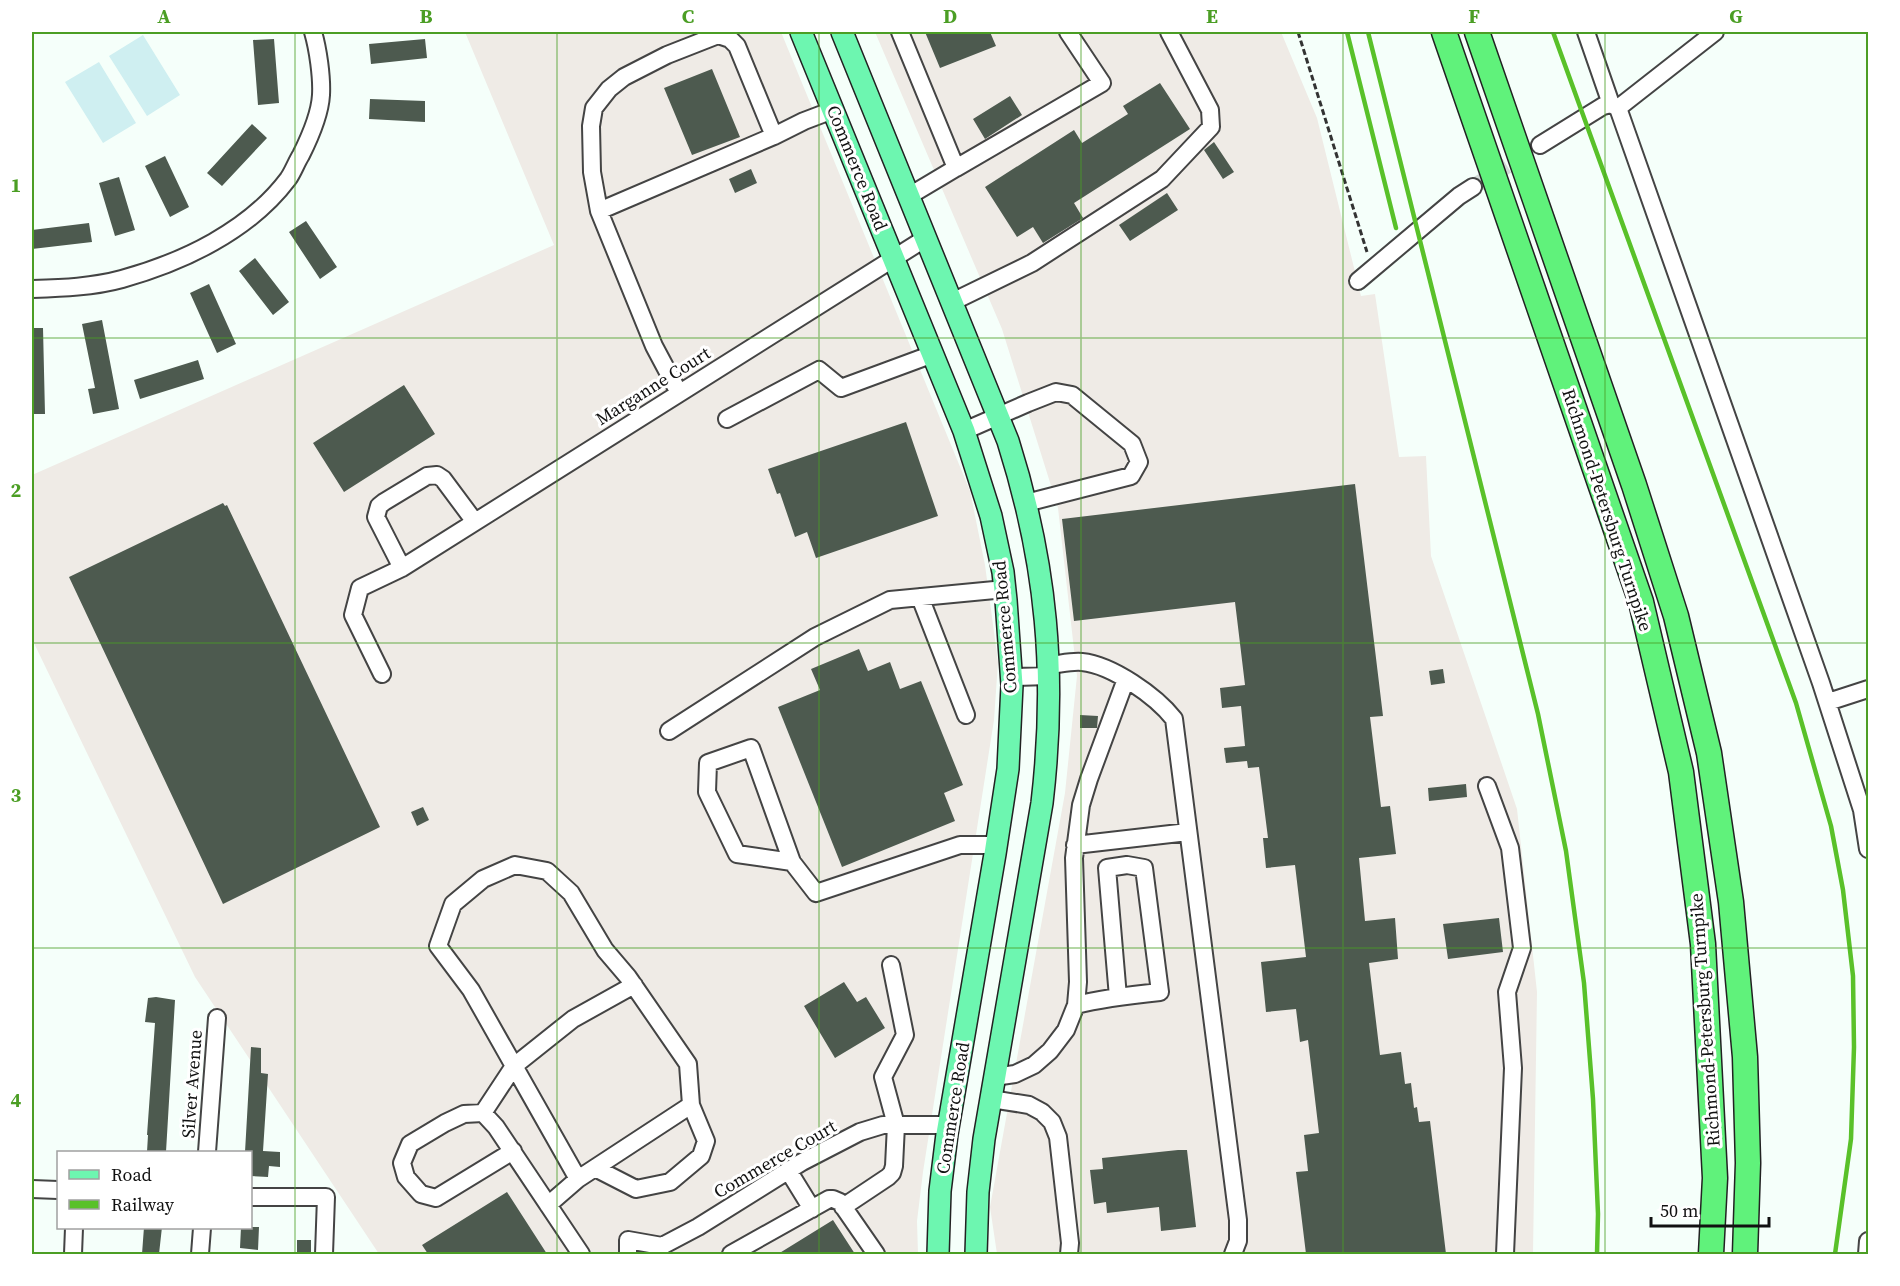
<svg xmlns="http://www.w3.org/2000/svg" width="1900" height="1286" font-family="'Source Serif 4',serif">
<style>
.industrial{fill:#efebe6}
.pitch{fill:#cfeff1}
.building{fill:#4d5a4f}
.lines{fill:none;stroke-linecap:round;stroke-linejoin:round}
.minor-tunnel{stroke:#d3dbd7;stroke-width:16;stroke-dasharray:16 8;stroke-linecap:butt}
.minor-casing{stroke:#444;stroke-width:20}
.major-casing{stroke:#222;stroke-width:24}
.highway-casing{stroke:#222;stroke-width:27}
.path{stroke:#333;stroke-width:3;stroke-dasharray:6 3;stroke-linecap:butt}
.minor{stroke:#fff;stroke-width:16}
.major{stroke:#6df6b0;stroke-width:21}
.highway{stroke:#60f27b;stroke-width:24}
.rail{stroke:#59c129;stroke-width:4.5}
.grid{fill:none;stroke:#4b9e24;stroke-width:1.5;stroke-opacity:0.55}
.labels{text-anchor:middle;stroke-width:6;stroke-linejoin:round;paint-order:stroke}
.street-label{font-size:18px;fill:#111;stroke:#fff}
.neatline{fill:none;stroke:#4b9e24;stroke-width:2}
.grid-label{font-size:20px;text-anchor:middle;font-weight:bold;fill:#4b9e24}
</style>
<rect width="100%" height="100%" fill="#f5fffa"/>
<path class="industrial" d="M465,32h316l189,459 15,74 13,97 -4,58 -71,452 -6,49 1,33h-539l-184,-277 -163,-338v-164l522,-230z
M875,32h406l36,86 44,178 14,-2 24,163 27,-1 5,100 86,253 20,183 -4,262h-536l-7,-47 75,-414 12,-117 -19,-168 -56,-179z"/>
<path class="pitch" d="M143,35l37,60 -33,21 -38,-60z
M99,62l37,61 -33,20 -38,-61z"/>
<path class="building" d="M925,32h65l6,14 -56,22z
M274,39l5,64 -21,2 -5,-65z
M425,39l2,19 -56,6 -2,-20z
M712,69l28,68 -48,18 -28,-67z
M1160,83l30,46 -116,74 9,15 -40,25 -10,-16 -16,10 -32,-50 89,-57 8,13 46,-29 -5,-8z
M1010,96l12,19 -37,24 -12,-20z
M370,99l55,2v21l-56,-3z
M252,124l15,14 -45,48 -15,-13z
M1214,142l20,30 -11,7 -19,-29z
M165,156l24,51 -19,10 -25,-51z
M751,169l6,14 -22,10 -6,-14z
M119,177l16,53 -20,6 -16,-53z
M1167,193l11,17 -48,31 -11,-16z
M306,221l31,46 -17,12 -31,-47z
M89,223l3,19 -60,7v-19z
M255,258l34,44 -16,13 -34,-44z
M209,284l27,60 -19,9 -27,-60z
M102,320l17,89 -26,5 -5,-25 7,-1 -13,-64z
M32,328h11l2,86h-13z
M198,360l6,19 -64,20 -6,-19z
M404,385l31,49 -91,58 -31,-49z
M906,422l32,94 -122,42 -9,-26 -12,5 -15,-44 -3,1 -9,-25z
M1355,484l28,232 -13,1 11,90 9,-1 6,48 -37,4 6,63 30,-3 3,41 -29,4 11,92 21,-3 4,32 6,-1 3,25 3,-1 2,15 11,-1 16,133h-140l-10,-82 12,-1 -4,-36 15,-2 -11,-93 -8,2 -4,-33 -30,3 -5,-50 45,-5 -11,-92 -29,3 -3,-30h5l-9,-71 -11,1 -1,-7 -21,2 -2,-15 21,-2 -4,-40 -19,2 -2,-20 25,-3 -10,-83 -161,19 -12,-102z
M223,503l2,3 2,-1 153,322 -157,77 -154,-327z
M859,649l9,22 22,-9 10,27 21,-8 42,104 -19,8 11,28 -113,46 -64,-160 42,-17 -9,-21z
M1443,669l2,14 -14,2 -2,-14z
M1080,715l18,1 -1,12h-17z
M1466,784l1,13 -38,4 -1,-13z
M423,807l6,13 -12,6 -6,-14z
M1499,918l4,34 -55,7 -5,-35z
M844,982l13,20 9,-5 19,31 -50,30 -31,-52z
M156,997l19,3 -9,152h-19l1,-17h-1l8,-112 -10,-1 3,-24z
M251,1047l10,1v25l7,1 -5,77 17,1v15l-11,-1 -1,11 -18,-1v-24h-5z
M1178,1150h9l9,77 -35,4 -2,-24 -52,6 -1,-11 -12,2 -4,-34 13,-1 -1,-11z
M507,1192l40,62h-119l-6,-9z
M833,1220l22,34h-77z
M144,1227h18l-3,27h-17z
M241,1227h18l-1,23 -18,-2z
M297,1240h14v14l-14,-1z"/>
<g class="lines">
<path class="minor-tunnel" d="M1473,187l67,-42"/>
<g class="minor-casing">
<path id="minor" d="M900,32l56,136 -47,28
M1586,32l25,72 7,4 203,575 41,127 6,39
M1618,108l97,-76
M1540,145l63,-39 8,-2
M956,168l146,-85 -34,-51
M599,211l175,-75
M1358,281l101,-85 14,-9
M32,289c30,-1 61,-2 90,-10 61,-17 127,-48 166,-100 5,-7 8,-16 13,-24 8,-16 19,-42 20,-60 1,-18 -3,-46 -8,-63
M952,302l80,-39 130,-84 49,-52 -1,-17 -41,-78
M679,393l-25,-47 -55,-135 -7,-39 -1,-46 3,-18 15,-19 15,-12 43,-22 51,-20 12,4 7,7 37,90 30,-15 29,-11
M727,419l92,-49 22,18 92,-34
M964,431l64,-28 28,-11 16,3 60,49 7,18 -8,14 -105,27
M402,568l-26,-51 3,-11 5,-4 43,-26 10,-1 6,4 32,43
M920,597l46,118
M1049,665c11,-1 22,-4 33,-3 30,3 74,34 92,57l64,501v21l-5,13
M382,674l-29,-59 7,-27 42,-20 524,-330
M1012,677l37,-1
M1828,702l40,-13
M669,731l146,-94 75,-37 115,-11
M1487,786l23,62 12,100 -15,44 6,76 -8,186
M1075,845l113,-13
M792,862l-55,-8 -30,-62 1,-29 43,-15 41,114 24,31 144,-48h36
M1076,1005c27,-7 55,-10 84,-13l-16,-124 -17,-3 -20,3 11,129
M994,1077l21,-3 19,-9 16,-14 16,-21 10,-25 2,-23 -4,-124 7,-53 8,-26 37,-100
M991,1099l38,6 13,7 10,10 6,15 12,106 -1,11
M483,1113l31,-47 59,-47 61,-34
M513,1151l-77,47 -15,-4 -15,-17 -4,-14 8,-19 35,-21 19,-9 19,-1 13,14 85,127
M207,1152l10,-134
M595,1168l41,21 34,-7 31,-26 5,-15 -15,-36
M788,1170l24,39
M32,1189l26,1
M250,1197h76l-2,57
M548,1205l30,-26 113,-74 -3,-41 -60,-87 -23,-27 -34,-57 -24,-22 -32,-6 -32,14 -30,25 -15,42 33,44 107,189
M843,1207l45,-30 4,-4 2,-7 2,-41 -13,-48 22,-42 -14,-70
M73,1254l1,-26
M200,1254l2,-26
M628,1254v-14l34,6 36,-19 104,-65 58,-30 23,-7h65
M731,1254l98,-55h4l7,3 36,52
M1867,1254l1,-13"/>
</g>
<g class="major-casing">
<path id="major" d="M801,32l163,399 27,85 12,56 3,28 6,85 -4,84 -13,85 -48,280 -7,57 -2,63
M842,32l166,409c39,123 49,234 34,362l-58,336 -6,53 -2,62"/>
</g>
<g class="highway-casing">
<path id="highway" d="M1444,32l197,570 40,170 22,172 12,234 -4,76
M1477,32l157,453 42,131 33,137 22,149 14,155 3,106 -3,91"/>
</g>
<path class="path" d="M1298,32l69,220"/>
<use href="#minor" class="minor"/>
<use href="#major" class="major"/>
<use href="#highway" class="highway"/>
<path class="rail" d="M1347,32l49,196
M1368,32l170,682 28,137 18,132 9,116 5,115 -1,40
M1553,32l243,671 35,123 12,64 10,86 1,71 -3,92 -16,115"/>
</g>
<path class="grid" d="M295,32v1222M557,32v1222M819,32v1222M1081,32v1222M1343,32v1222M1605,32v1222M32,338h1836M32,643h1836M32,948h1836"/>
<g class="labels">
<g class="street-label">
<text transform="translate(857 168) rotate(68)" y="6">Commerce Road</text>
<text transform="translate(653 386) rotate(-32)" y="6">Marganne Court</text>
<text transform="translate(1607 510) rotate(72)" y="6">Richmond-Petersburg Turnpike</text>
<text transform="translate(1005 627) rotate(-95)" y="6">Commerce Road</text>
<text transform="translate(1705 1020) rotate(-94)" y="6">Richmond-Petersburg Turnpike</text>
<text transform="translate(192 1084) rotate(-86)" y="6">Silver Avenue</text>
<text transform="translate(953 1108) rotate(-81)" y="6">Commerce Road</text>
<text transform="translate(775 1159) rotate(-30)" y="6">Commerce Court</text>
</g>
</g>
<rect width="1900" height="1286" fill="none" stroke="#ffffff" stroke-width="66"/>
<rect x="57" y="1151" width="195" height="78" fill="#ffffff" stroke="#a0a0a0" stroke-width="1.5"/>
<rect x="69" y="1170" width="30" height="9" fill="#6df6b0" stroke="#a0a0a0" stroke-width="1.5"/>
<text x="111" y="1181" font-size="18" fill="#111111">Road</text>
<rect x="69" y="1200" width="30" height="9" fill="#59c129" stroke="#a0a0a0" stroke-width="1.5"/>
<text x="111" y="1211" font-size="18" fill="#111111">Railway</text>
<path d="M1651 1217v9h118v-9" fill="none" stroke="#111111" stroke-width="3"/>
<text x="1660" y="1217" font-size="18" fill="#111111" stroke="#ffffff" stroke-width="4.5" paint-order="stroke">50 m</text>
<rect x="33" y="33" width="1834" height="1220" class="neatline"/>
<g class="grid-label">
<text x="164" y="23">A</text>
<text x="426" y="23">B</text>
<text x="688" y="23">C</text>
<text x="950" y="23">D</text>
<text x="1212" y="23">E</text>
<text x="1474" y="23">F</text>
<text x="1736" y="23">G</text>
<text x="16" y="192">1</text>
<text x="16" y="497">2</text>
<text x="16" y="802">3</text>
<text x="16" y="1107">4</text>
</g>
</svg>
